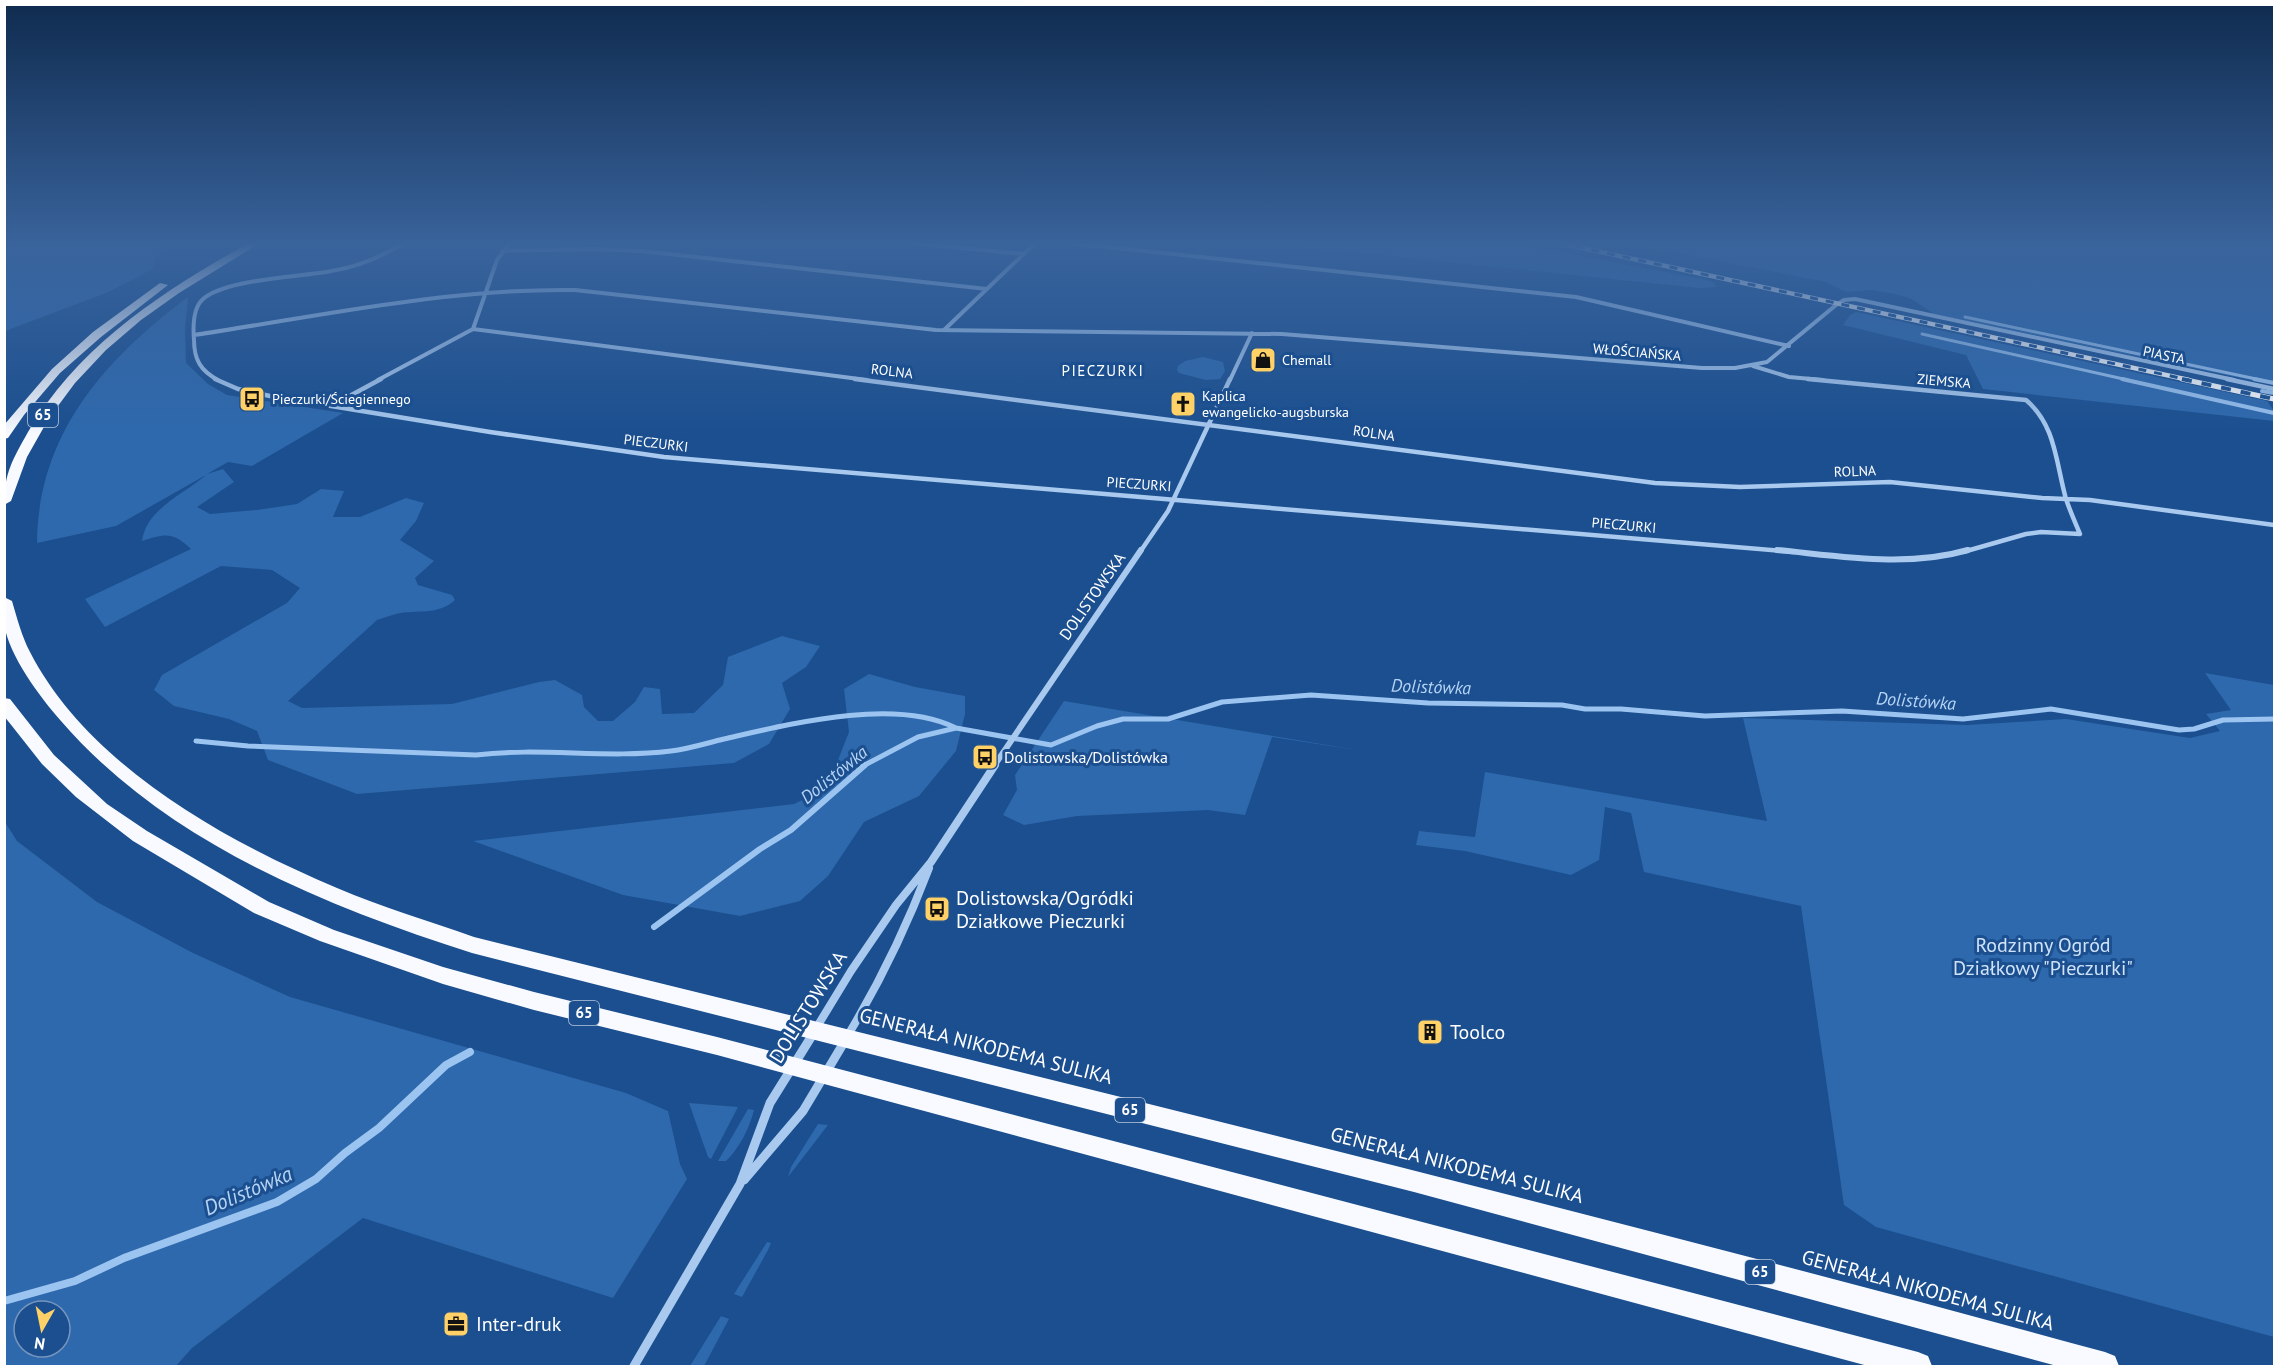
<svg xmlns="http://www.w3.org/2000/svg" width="2279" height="1371" font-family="'PT Sans',sans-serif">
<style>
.green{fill:#2e69ad;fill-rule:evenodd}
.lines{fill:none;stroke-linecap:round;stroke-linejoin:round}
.stream-far4{stroke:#9cc4f0;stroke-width:3}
.stream-far3{stroke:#9cc4f0;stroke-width:4}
.stream-far2{stroke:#9cc4f0;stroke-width:5}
.stream-far1{stroke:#9cc4f0;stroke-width:6}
.stream{stroke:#9cc4f0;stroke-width:8}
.minor-far4{stroke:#a9c9ee;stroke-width:4}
.minor-far3{stroke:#a9c9ee;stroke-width:4.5}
.minor-far2{stroke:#a9c9ee;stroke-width:6}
.minor-far1{stroke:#a9c9ee;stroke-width:8}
.minor{stroke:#a9c9ee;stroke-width:9}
.trunk{fill:#f8faff;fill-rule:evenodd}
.rail-far1-casing{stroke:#fff;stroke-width:4.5}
.rail-casing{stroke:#fff;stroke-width:5}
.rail-far1{stroke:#1b4f8f;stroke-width:3;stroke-dasharray:8;stroke-linecap:butt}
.rail{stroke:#1b4f8f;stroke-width:4;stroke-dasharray:10;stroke-linecap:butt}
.labels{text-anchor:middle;stroke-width:6;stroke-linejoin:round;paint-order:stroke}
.far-street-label{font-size:14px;fill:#fff;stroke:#1b4f8f}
.far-poi-label{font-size:14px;fill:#fff;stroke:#1b4f8f;text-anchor:start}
.far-neighbourhood-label{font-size:15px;letter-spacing:1.5px;fill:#fff;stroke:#1b4f8f}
.shield{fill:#1b4f8f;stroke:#bbcadd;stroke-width:1.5}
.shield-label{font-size:15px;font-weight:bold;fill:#fff}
.street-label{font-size:16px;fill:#fff;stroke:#1b4f8f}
.poi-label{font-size:16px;fill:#fff;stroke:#1b4f8f;text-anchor:start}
.water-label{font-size:18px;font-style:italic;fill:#b5d3f5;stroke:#1b4f8f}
.near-poi-label{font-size:20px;fill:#fff;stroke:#1b4f8f;text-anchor:start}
.near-park-label{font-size:20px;fill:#cfe3fa;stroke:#1b4f8f}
.near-street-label{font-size:20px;fill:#fff;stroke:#1b4f8f}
.near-water-label{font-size:21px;font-style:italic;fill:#b5d3f5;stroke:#1b4f8f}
</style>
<rect width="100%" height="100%" fill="#1b4f8f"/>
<path class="green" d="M4,243h166l-14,14 -3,12 -47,24 -101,38z
M1263,243h248l192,36 10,3 4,5 -17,1z
M1629,243h645v142l-340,-71 -24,-16 -15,-4 -23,-4 -26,2 -20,-10z
M188,297l-3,32 1,34 22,21 19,11 116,18 -91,53 -24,-4 -21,12 16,-5 11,13 -37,25 13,7 47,-4 40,-6 24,-15 23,2 -11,26h27l46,-19 18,5 -8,18 -16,19 34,21 -19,17 3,7 34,10 3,5c-17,16 -38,9 -59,14 -7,2 -13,4 -19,6l-89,81 14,7 150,-4 87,-22 16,-2 27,15 2,12 14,14h15l22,-19 9,-15 16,2 2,25 32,-1 29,-28 5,-28 54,-21 38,10 -14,21 -24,16 8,26 -21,35 -35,19 -377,31 -89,-34 -11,-29 -28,-12 -55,-13 -20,-16 8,-15 125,-72 13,-15 -28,-18 -51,-4 -116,61 -20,-28 106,-50c-19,-18 -26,-15 -49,-8 4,-32 42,-47 64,-66l-90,51 -79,17c1,-109 67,-183 151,-246z
M1856,312l411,89 7,10v10l-291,-32 -17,-34 -123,-30 7,-10z
M1203,357l20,5 2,9 -5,8 -14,1 -27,-7 -2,-3 1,-4 7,-5z
M2205,673l69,12v652l-398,-110 -32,-22 -43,-299 -157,-34 -13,-59 -26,-6 -6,53 -28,15 -106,-24 -49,-6 3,-14 56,6 10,-65 282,49 -24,-103 224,7 99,-6 124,19 30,-7 -14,-17 25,-4z
M869,674l46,13 50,9v18l-9,37 -37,45 -55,26 -36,54 -28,25 -60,15 -117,-21 -150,-54 321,-37 33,-16 22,-56 -5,-43z
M1064,701l299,50 -91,-14 -27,78 -37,-5 -131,6 -53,9 -21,-10 14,-25 -2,-15z
M5,822l12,19 80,61 96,51 97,44 336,96 42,18 12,53 7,15 -74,119 -250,-80 -171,130 -16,18h-171zM24,1311h36v36h-36z
M689,1103l49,4 -27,52 -3,-2z
M748,1109l6,1c-4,17 -15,39 -28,51h-8z
M818,1124l10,1 -40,52 3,-10z
M767,1242l4,1 -3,7 -26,47 -8,-3z
M721,1316l8,3 -25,47h-14z"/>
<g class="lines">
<path class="stream-far4" d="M1965,317l296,63
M1922,334l206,46"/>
<path class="stream-far3" d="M2122,379l152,34
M2254,379l20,4
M2262,391l12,2"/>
<path class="stream-far2" d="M196,741l52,5 228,9c65,-8 130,4 195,-4 18,-2 36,-8 53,-12 66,-15 170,-42 232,-11
M863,766l55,-29 38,-9 95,17 46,-19 26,-7h45l54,-17 89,-7 117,8 134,2 23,4h36l84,7 137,-5 121,8 88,-10 128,21 15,-1 29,-9 51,-1"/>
<path class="stream-far1" d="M654,927l106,-78 31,-19 74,-65"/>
<path class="stream" d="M4,1301l71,-20 49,-23 153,-56 39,-23 29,-26 34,-25 67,-63 24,-13"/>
<path class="minor-far4" d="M911,243l113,11
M1070,243l506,54 213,49
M502,251l91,-2 49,2 345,38
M473,329l394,51
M944,330l91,-87
M194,335c126,-19 254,-47 381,-45l361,40 346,4 420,34h33l32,-6 69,-57 8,-5 11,-1 379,81
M1753,366l36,11 34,3
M218,380c-17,-9 -24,-20 -24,-40 -1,-12 -1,-31 8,-40 21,-21 99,-23 129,-29 27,-4 50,-14 73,-28
M378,380l95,-51 24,-69 13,-17
M1230,380l22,-47"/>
<path class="minor-far3" d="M215,379l23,10 32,7 220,36 174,25 1130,95
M855,379l800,104 85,4 150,-5 152,16 48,2 184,25
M1808,379l218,21c30,25 30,64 40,99 4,12 9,23 14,35l-39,-2 -15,2 -63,18
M2227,379l47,10
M333,405l48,-26
M1140,552l28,-41 62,-132"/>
<path class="minor-far2" d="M1777,550c63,6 129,18 191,0
M994,766l147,-216"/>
<path class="minor-far1" d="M812,1035l39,-64 45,-66 35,-43 64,-97
M848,1035c32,-53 59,-109 81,-167"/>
<path class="minor" d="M744,1180l59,-69 46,-77
M634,1366l106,-182 30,-81 43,-69"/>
<path class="trunk" d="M249,243h11l-81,50 -38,27 -35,30 -31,33 -26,35 -22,39 -16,44 -7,4c0,-32 9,-46 24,-73 50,-86 136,-142 221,-189z
M160,283l8,2 -67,52 -41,36 -36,42 -16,23 -4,1v-14l48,-56 41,-37z
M4,597l8,4c5,17 10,36 18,51 58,113 195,189 307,236 45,19 92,33 137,49 545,135 1090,267 1631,415l10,4 4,10h-62l-643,-174 -942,-239c-149,-48 -306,-111 -411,-232 -21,-24 -52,-65 -57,-97 -1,-9 0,-19 0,-27z
M4,698l6,1 44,56 53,49 40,27 122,71 65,28 109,37 91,25 183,45 1201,315 10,4 4,10h-64l-1151,-311 -183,-45 -91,-26 -123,-43 -66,-28 -121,-72 -57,-44 -34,-33 -30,-38 -8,-10z"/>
<g class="rail-far1-casing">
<path id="rail-far1" d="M1560,243l629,137"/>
</g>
<g class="rail-casing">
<path id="rail" d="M2182,379l92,20"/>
</g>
<use href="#rail-far1" class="rail-far1"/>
<use href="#rail" class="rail"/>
</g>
<linearGradient id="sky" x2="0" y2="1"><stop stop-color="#0f2b4f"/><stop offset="0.56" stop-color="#39639b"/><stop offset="1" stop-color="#39639b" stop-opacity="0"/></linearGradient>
<rect width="2279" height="435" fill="url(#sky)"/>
<defs>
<g id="shop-square" transform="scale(1.35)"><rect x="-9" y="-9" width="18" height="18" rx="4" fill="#ffd166" stroke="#1b4f8f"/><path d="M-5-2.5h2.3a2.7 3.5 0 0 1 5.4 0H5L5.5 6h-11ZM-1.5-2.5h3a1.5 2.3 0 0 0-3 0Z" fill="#111"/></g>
<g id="bus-square" transform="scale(1.35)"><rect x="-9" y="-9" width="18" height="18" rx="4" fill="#ffd166" stroke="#1b4f8f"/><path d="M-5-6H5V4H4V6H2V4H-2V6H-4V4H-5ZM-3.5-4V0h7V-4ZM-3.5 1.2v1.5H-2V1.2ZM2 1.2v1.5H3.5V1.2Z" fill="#111"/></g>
<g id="church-square" transform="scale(1.35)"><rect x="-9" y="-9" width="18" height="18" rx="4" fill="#ffd166" stroke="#1b4f8f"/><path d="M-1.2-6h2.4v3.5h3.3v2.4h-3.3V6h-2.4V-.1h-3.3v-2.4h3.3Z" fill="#111"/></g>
<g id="building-square" transform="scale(1.35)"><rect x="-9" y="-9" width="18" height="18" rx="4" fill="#ffd166" stroke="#1b4f8f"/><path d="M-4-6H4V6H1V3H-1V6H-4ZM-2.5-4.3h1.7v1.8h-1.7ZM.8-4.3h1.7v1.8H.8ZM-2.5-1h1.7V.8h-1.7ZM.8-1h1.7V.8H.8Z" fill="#111"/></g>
<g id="office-square" transform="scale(1.35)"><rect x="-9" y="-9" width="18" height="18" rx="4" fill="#ffd166" stroke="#1b4f8f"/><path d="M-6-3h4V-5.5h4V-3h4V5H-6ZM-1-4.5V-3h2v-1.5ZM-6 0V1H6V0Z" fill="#111"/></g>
</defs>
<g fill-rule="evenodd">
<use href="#shop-square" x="1263" y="360"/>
<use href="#bus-square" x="252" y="399"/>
<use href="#church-square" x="1183" y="404"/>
<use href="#bus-square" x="985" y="757"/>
<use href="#bus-square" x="937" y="909"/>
<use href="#building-square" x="1430" y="1032"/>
<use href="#office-square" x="456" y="1324"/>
</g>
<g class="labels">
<g class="far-street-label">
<text transform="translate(1637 352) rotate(5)" y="5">WŁOŚCIAŃSKA</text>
<text transform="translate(2164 355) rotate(12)" y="5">PIASTA</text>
<text transform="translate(892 371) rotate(7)" y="5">ROLNA</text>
<text transform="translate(1944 381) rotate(5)" y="5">ZIEMSKA</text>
<text transform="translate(1374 433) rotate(8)" y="5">ROLNA</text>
<text transform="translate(656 443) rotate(7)" y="5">PIECZURKI</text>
<text transform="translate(1855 471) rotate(-2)" y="5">ROLNA</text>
<text transform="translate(1139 484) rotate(4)" y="5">PIECZURKI</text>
<text transform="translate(1624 525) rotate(5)" y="5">PIECZURKI</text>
</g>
<g class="far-poi-label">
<text x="1282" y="365">Chemall</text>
<text x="1202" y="401">Kaplica<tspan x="1202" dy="16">ewangelicko-augsburska</tspan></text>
<text x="272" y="404">Pieczurki/Ściegiennego</text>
</g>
<g class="far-neighbourhood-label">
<text x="1103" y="376">PIECZURKI</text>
</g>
<g class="shield">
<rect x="28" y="403" width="30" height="24" rx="4.5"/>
<rect x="569" y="1001" width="30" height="24" rx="4.5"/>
<rect x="1115" y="1098" width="30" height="24" rx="4.5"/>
<rect x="1745" y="1260" width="30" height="24" rx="4.5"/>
</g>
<g class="shield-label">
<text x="43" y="420">65</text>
<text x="584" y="1018">65</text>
<text x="1130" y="1115">65</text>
<text x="1760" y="1277">65</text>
</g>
<g class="street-label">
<text transform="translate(1092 596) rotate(-55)" y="6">DOLISTOWSKA</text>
</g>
<g class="poi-label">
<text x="1004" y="763">Dolistowska/Dolistówka</text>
</g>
<g class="water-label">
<text transform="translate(1431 687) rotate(2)" y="6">Dolistówka</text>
<text transform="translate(1916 701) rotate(4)" y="6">Dolistówka</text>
<text transform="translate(834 775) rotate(-39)" y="6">Dolistówka</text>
</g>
<g class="near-poi-label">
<text x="956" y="905">Dolistowska/Ogródki<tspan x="956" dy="23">Działkowe Pieczurki</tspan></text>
<text x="1450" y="1039">Toolco</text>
<text x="476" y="1331">Inter-druk</text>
</g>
<g class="near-park-label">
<text x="2043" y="952">Rodzinny Ogród<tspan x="2043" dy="23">Działkowy "Pieczurki"</tspan></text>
</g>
<g class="near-street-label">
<text transform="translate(808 1007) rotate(-58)" y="7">DOLISTOWSKA</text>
<text transform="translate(986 1046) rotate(14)" y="7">GENERAŁA NIKODEMA SULIKA</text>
<text transform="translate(1457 1165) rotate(14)" y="7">GENERAŁA NIKODEMA SULIKA</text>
<text transform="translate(1928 1290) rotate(15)" y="7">GENERAŁA NIKODEMA SULIKA</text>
</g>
<g class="near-water-label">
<text transform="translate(248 1191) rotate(-23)" y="7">Dolistówka</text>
</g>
</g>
<rect width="2279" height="1371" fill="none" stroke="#ffffff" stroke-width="12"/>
<g transform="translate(42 1329) rotate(189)"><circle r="28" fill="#1b4f8f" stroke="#7695bc" stroke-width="1.5"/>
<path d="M0-4.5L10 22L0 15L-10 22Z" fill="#ffd166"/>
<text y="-9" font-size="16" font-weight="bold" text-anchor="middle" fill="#ffffff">N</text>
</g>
</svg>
